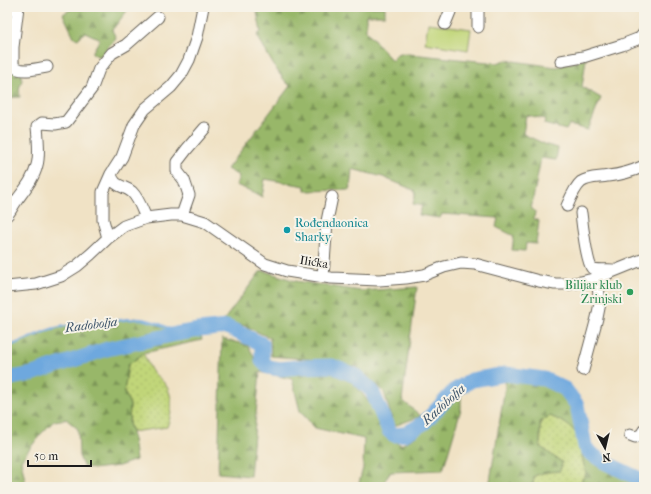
<svg xmlns="http://www.w3.org/2000/svg" width="651" height="494" font-family="'IM FELL French Canon',serif">
<style>
.grass{fill:url(#grass-dots);stroke:#6e794a}
.forest{fill:url(#forest-firs);stroke:#5a6a42}
.pitch{fill:#c1d679;stroke:#6e794a}
.lines{fill:none;stroke-linecap:round;stroke-linejoin:round}
.stream{stroke:#6ea8de;stroke-width:2.5}
.river{stroke:#6ea8de;stroke-width:15}
.minor-casing{stroke:#666157;stroke-width:13}
.minor{stroke:#fff;stroke-width:11}
.culture-dot{fill:#0f9aa8;stroke:#f7f3e8;stroke-width:1.5}
.leisure-dot{fill:#2e9e5b;stroke:#f7f3e8;stroke-width:1.5}
.labels{text-anchor:middle;stroke-width:4;stroke-linejoin:round;paint-order:stroke}
.culture-label{font-size:12px;fill:#0d838f;stroke:#f7f3e8;text-anchor:start}
.street-label{font-size:12px;fill:#1c1c1c;stroke:#f7f3e8}
.leisure-label{font-size:12px;fill:#27864d;stroke:#f7f3e8;text-anchor:end}
.water-label{font-size:13px;font-style:italic;fill:#3d546a;stroke:#f7f3e8}
</style>
<defs>
<pattern id="grass-dots" width="8" height="8" patternUnits="userSpaceOnUse"><rect width="8" height="8" fill="#c1d679"/><path d="M2 2h.1M6 6h.1" fill="none" stroke="#a5b768" stroke-width="1.8" stroke-linecap="round"/></pattern>
<pattern id="forest-firs" width="22" height="20" patternUnits="userSpaceOnUse"><rect width="22" height="20" fill="#98b769"/><path d="M5 1l3.5 6h-7zM16 11l3.5 6h-7z" fill="#7b9456"/></pattern>
</defs>
<rect width="100%" height="100%" fill="#f7f3e8"/>
<filter id="ink" filterUnits="userSpaceOnUse"><feTurbulence type="fractalNoise" baseFrequency=".025" numOctaves="2"/><feDisplacementMap in="SourceGraphic" scale="8" xChannelSelector="R" yChannelSelector="G"/><feConvolveMatrix kernelMatrix="1 2 1 2 8 2 1 2 1" color-interpolation-filters="sRGB"/></filter>
<filter id="wash" filterUnits="userSpaceOnUse"><feTurbulence type="fractalNoise" baseFrequency=".012" numOctaves="4" result="noise"/><feDisplacementMap in="SourceGraphic" scale="16" xChannelSelector="R" yChannelSelector="G"/><feGaussianBlur stdDeviation="0.9" result="paint"/><feColorMatrix in="noise" values="0 0 0 0 0 0 0 0 0 0 0 0 0 0 0 0 0 1.4 0 .05"/><feComposite in="paint" operator="in"/></filter>
<g filter="url(#wash)">
<rect width="100%" height="100%" fill="#f0e2c5"/>
<path class="grass" d="M143,353c3,5 5,12 8,17 4,5 10,9 14,14 9,12 7,30 2,43l-35,5 -3,-8 1,-19 -6,-14 4,-26z
M550,416c20,8 23,12 35,30l-3,10 4,18 -9,13h-44l1,-11 12,-4 14,-1 2,-9 -8,-5 -14,-11v-24z"/>
<path class="forest" d="M7,7h11l-5,40 8,26 1,7 -3,9 1,8 -13,1z
M75,7h55l-18,23 4,8 -17,19 -7,-4 8,-14 -15,-7 -7,7 -4,-2 -11,-23z
M256,7h129v8h-19v15l26,31 5,-7 4,-1 96,10 9,-3 50,7 30,-8 -4,28 19,11 -13,32 -19,-5 -3,5 -22,-6 1,-5 -19,-4 -3,19 24,11 11,3 -2,12 -15,-2 -10,51 4,2 -1,8 5,2 -3,23 -10,-1 -1,8 -13,-1 2,-14 -18,-9 2,-9 -56,-4 -2,4 -21,-3 3,-9 -9,-2 3,-13 -33,-14 -31,-8 -2,21 -45,1v-5l-40,-7 -3,18 -9,-5 -17,-7 3,-9 -12,-7 63,-83c-14,-13 -24,-35 -33,-51l4,-3z
M264,271l32,10 65,10 56,-4 -15,113 19,16 -27,10 -10,-34 -27,-25 -39,-7 -47,-4 -1,-18 -25,-12 -22,-5 37,-49z
M135,318c15,3 29,6 41,16l23,-4 3,10 -58,13 -16,12 -4,26 6,14 -1,19 3,8 4,28 -17,6 -26,3 -10,-3 -4,-10 -1,-27 -12,-10 -12,2 -14,14 -19,25 5,26 -13,-1 -6,-5v-133l46,-18 23,-5h23z
M222,339l26,6 8,16 10,9 26,4 39,-1 23,10 17,22 13,28 17,12 14,-8 46,-46v18l-18,61 -52,2 -11,15h-22l5,-19 1,-29 -49,-11 -15,-17 -8,-32 -32,-7 -10,104 -32,-3z
M506,374l38,5 21,10 12,16 8,41 5,7 14,9 40,19v6h-67l9,-13 -4,-18 3,-10c-11,-17 -15,-22 -35,-30l-10,6v24l14,11 8,5 -2,9 -14,1 -12,4 -1,11h-44l16,-99z"/>
<path class="pitch" d="M428,23l43,6 -3,21 -43,-7z"/>
<g class="lines">
<path class="stream" d="M7,347c15,-6 30,-13 45,-18 16,-5 33,-4 49,-6 11,-1 22,-4 33,-4 14,-1 31,6 42,15"/>
<path class="river" d="M7,379l25,-5 75,-25 69,-15 23,-4 28,-3 35,17v17l6,6 12,2 19,-2 33,-1 24,10 16,15 17,40 5,4 11,-1 19,-11 31,-33 17,-10 34,-6 38,5 21,10 12,16 8,41 5,7 14,9 40,19"/>
</g>
</g>
<g filter="url(#ink)">
<g class="lines">
<g class="minor-casing">
<path id="minor" d="M18,7l-5,40v19c8,8 24,2 34,1
M445,24l7,-17
M478,27v-20
M561,61l22,-4 39,-12 18,-7 4,-5
M111,174c3,14 13,11 21,18 7,7 10,17 14,26
M567,206c3,-7 8,-19 14,-24 9,-6 18,-4 27,-6 12,-1 25,-5 36,-10
M581,213c1,10 6,50 11,55 3,3 17,1 22,2
M7,215c4,-4 6,-10 10,-15 8,-11 17,-22 20,-35 3,-10 1,-28 0,-38l5,-4 13,1 11,-2 26,-34 7,-19 13,-16 14,-8 32,-28
M182,215l7,-20 -5,-15 -7,-9v-9l10,-13 18,-21
M108,238l-5,-18v-28l8,-18 11,-17 12,-32 11,-16 26,-22 10,-12 8,-15 8,-23 6,-30
M323,277l4,-56 5,-24
M7,287l29,-3 25,-8 16,-10 14,-12 17,-16 16,-12 22,-8 25,-3h11l23,7 60,42 22,7 44,7 48,2 27,-2 18,-3 20,-8 17,-4 14,1 64,17 16,3h14l12,-2 16,-4 47,-19
M583,370l14,-52 3,-15 -3,-25
M630,435l5,2 6,-2 3,-5"/>
</g>
<use href="#minor" class="minor"/>
</g>
</g>
<circle class="culture-dot" cx="287" cy="230" r="4"/>
<circle class="leisure-dot" cx="630" cy="292" r="4"/>
<g class="labels">
<g class="culture-label">
<text x="295" y="227">Rođendaonica<tspan x="295" dy="14">Sharky</tspan></text>
</g>
<g class="street-label">
<text transform="translate(314 262) rotate(9)" y="4">Ilićka</text>
</g>
<g class="leisure-label">
<text x="622" y="289">Bilijar klub<tspan x="622" dy="14">Zrinjski</tspan></text>
</g>
<g class="water-label">
<text transform="translate(91 324) rotate(-7)" y="5">Radobolja</text>
<text transform="translate(443 404) rotate(-42)" y="5">Radobolja</text>
</g>
</g>
<rect width="651" height="494" fill="none" stroke="#f7f3e8" stroke-width="24"/>
<g transform="translate(605 448) rotate(172)" stroke="#f7f3e8" stroke-width="3" paint-order="stroke">
<path d="M0-3L7 15L0 10L-7 15Z" fill="#1c1c1c"/>
<text y="-6" font-size="11" font-weight="bold" text-anchor="middle" fill="#1c1c1c">N</text>
</g>
<path d="M28 460v6h63v-6" fill="none" stroke="#1c1c1c" stroke-width="2"/>
<text x="34" y="460" font-size="12" fill="#1c1c1c" stroke="#f7f3e8" stroke-width="3" paint-order="stroke">50 m</text>
</svg>
